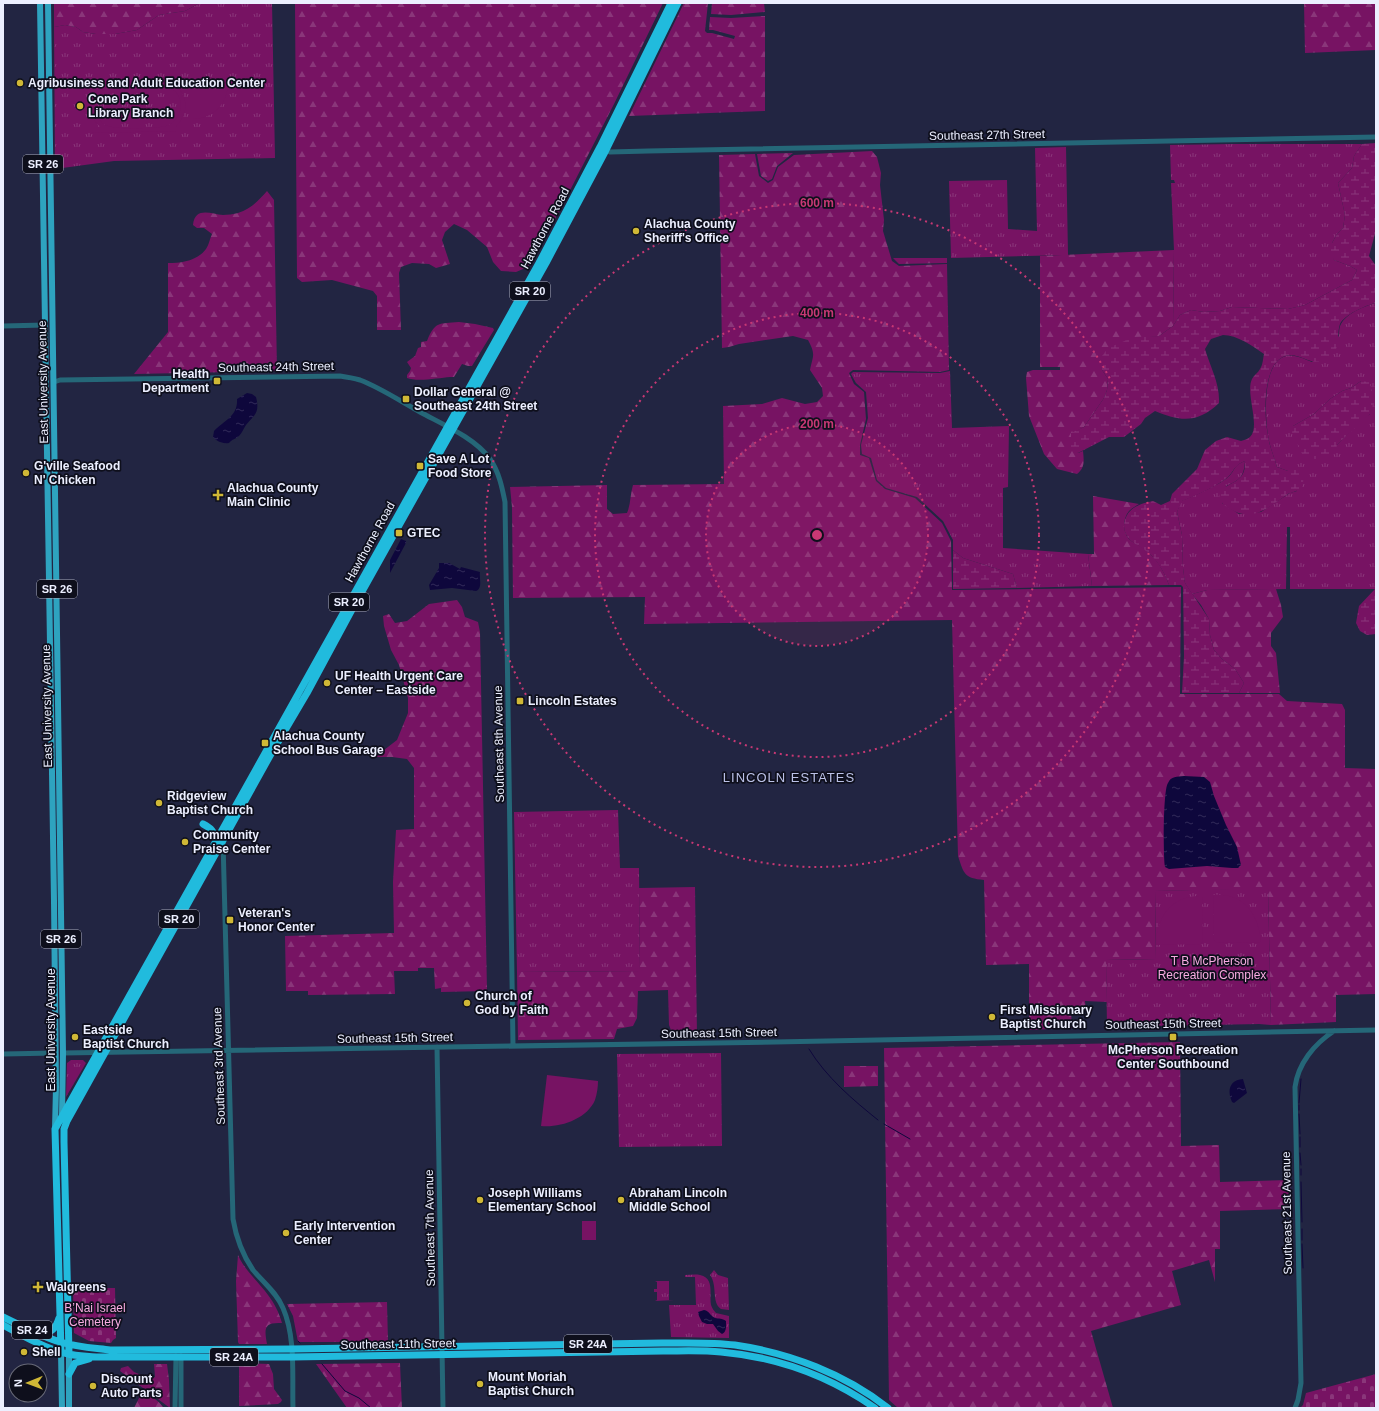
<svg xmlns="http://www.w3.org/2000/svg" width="1379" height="1411" font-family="Arial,sans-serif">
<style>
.grass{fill:url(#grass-tufts);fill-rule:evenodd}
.forest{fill:url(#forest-firs)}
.wetland{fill:url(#wetland-marsh)}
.cemetery{fill:url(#cemetery-stones)}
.garden{fill:#771363;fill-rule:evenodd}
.water{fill:url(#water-ripples)}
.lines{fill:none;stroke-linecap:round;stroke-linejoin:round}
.stream{stroke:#0e073c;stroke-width:1}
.minor{stroke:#256778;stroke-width:5}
.major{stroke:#2ea3bf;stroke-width:6}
.highway{stroke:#21bbdd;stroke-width:7}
.ring{fill:none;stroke:#c83874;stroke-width:2;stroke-dasharray:2 4}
.poi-dot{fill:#d0b836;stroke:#0e0f1c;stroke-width:1.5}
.labels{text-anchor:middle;stroke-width:3.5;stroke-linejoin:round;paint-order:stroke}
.shield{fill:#0e0f1c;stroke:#a9acbb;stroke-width:1}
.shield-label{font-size:11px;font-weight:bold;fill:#ecefff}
.poi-label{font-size:12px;font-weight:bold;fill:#ecefff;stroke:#0e0f1c;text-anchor:start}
.street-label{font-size:12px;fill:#ecefff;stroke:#0e0f1c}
.park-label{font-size:12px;fill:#f8abe1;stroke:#0e0f1c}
.neighbourhood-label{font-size:13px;letter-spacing:1px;fill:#bbc1e7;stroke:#0e0f1c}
.centre{fill:#c83874;stroke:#0e0f1c;stroke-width:2}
.ring-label{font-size:12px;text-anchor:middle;font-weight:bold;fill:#c83874;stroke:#0e0f1c;stroke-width:3.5;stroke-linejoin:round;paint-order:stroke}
</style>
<defs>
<pattern id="grass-tufts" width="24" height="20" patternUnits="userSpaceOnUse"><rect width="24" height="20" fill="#771363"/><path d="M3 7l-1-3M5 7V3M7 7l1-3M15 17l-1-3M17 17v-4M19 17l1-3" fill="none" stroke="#8a367a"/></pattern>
<pattern id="forest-firs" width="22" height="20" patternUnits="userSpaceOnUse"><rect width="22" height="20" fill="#771363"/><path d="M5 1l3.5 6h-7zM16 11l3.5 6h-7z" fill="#8a367a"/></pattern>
<pattern id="wetland-marsh" width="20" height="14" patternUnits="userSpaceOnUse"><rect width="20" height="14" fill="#771363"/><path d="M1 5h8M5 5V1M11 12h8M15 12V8" fill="none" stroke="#8a367a"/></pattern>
<pattern id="cemetery-stones" width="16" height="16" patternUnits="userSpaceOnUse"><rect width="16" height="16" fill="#771363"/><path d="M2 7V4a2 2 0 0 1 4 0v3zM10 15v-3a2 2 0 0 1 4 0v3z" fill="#8a367a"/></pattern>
<pattern id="water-ripples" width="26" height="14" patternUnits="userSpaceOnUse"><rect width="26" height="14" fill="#0e073c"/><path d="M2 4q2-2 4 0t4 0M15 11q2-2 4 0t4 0" fill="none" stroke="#312b59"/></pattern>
</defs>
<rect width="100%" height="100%" fill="#222542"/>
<path class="grass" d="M200,3h72l3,155 -161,3 -59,8 -1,-142 11,-2 11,2 7,5 13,2h19l22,-4 22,-15 26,-4z
M1233,144h129l-8,12 -2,12 -14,15 7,32 -2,13 -6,6 -5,9 2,17 16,6 7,4 -5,10 -47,25 -17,4 -56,-2 -12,4 -16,1 -13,-2 -11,5 -7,11 1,-76 -3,-67h4l-1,-3h-3l-1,-35z
M1066,147l2,108 -117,3 -2,-77 58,-1 1,49 29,2 -2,-83z
M1376,303v286h-86v-62h-3l-1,62 -79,1 -15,4 -7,-11 -2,-15 -1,-33 -5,-23 4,-11c13,-5 36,-15 46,-23 9,-7 5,-12 18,-17 -1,17 -6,19 -19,25l-4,17 17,11 22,-2 29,-19 7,-2 -9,-20 -11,-4c-3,-11 -8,-22 -9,-32 -3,-19 -6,-73 18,-79 9,-2 18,3 26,6l27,-26c0,-4 0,-9 2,-12 6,-11 24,-18 35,-21zM1361,381l9,33 -10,7 -23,24 -44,-19 21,-12 16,-15 12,-8 9,-3z
M950,371l2,57 57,-2 -1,61 -5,1v60l85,6 4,32 -75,2 -4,-14 -50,-16 -10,-8v-10l-10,-19 -26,-24 -31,-9 -9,-8 -6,-22 -9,-4 -1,-9 7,-27 -2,-26 -10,-9 -5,-9 2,-2 87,1z
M618,810l2,58h19l1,103 -123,1 -3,-160z
M1268,888l3,137 -12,-1 -152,3 -1,-67 50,-1 -1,-68z
M721,1053l1,93 -103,1 -2,-93z
M71,1060h12l3,3 -20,34 1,-34z
M714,1270l4,5 10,3 1,32 -8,-1c-10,-7 -3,-23 -11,-34z
M685,1275c5,0 10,-1 15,0 15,3 9,20 11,30 1,3 3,6 5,8l13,3v22l-58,-1 -2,-32h27l-1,-28h-10z
M655,1281h14v19h5l-19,1 2,-1v-8h-3v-3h3v-7z"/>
<path class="forest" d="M54,3h146l-15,8 -26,4 -22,15 -22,4h-19l-13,-2 -7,-5 -11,-2 -11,2z
M295,3h368l-49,101 -55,108 -31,55 -12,5 -15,-1 -8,-9 -6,-15 -20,-17 -13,-6 -9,8 -3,8 8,24 -14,4 -7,-4 -17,-1 -11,4 -2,6 2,57h-24v-34l-4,-5 -41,-11 -30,2 -5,-4z
M684,3h24l-3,28 2,2h5l22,6 1,-3 -22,-6h-4l1,-13 21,1 34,-2v95l-136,5z
M712,3h52l1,9 -34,3 -20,-1z
M1304,3h72v47l-71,3z
M872,151l5,6 4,16 -1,12 4,35 -1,11 9,30 7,5 48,-2 2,106 -9,2 -87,-2 -4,3 5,11 10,8 2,27 -6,26v10l9,3 7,23 9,8 30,9 27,25 9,18 1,49 229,-3 -1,107h99l8,7 55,3 3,6v58l31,1v225l-40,1v27l-65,3 -3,-136 -113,2 1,68 -50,1 1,42 -22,-1 1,10h-15l1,17 -43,2v-66l-43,1 -2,-85c-20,-2 -20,-6 -26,-24l-6,-236 -308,4 1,-27 -132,1 -1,-91 -2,-20 97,-2v24l6,5 14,-1c4,-9 3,-19 6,-28l91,-1 -1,-78 39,-2 20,-6 23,6 12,-2 6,-6 -1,-8 -12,-18c3,-15 6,-15 -2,-30l-15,-4 -54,8 -10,3 -7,1 -3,-193 36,-1 4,22 9,7 5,-3 5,-13 16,-12z
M793,153l-16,13 -5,13 -4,2 -7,-5 -4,-22z
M267,191l7,9 3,171 -143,3 34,-42v-69c14,0 29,-2 38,-14 3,-4 4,-11 6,-15l-8,-6h-7l-4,-3c2,-19 18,-11 30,-10 4,0 11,-1 15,-2 13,-4 20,-12 29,-22z
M1174,250l-1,76 -14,10 -9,1 -48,33 6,9 -1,11 -3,8 -20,29 -13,7 7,19 5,-2c1,10 2,17 -6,23l-20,-5 -13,-15 -15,-38 -3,-38 1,-6 6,-2h27v-3h-20v-111z
M893,258h54v5l-48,1z
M459,322l16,2 18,4 1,2 -22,36h-4l-6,-2 -8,13h-4c-11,1 -33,5 -43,1v-3l3,-4 1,-3 -4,-6 8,-6 3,-8 3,-1v-5l6,-1c8,-20 12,-17 32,-19z
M1093,496l46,8c-3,2 -7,4 -10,7 -6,7 -7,21 0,28 7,6 17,9 23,17 8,8 13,18 17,29l-77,1 -4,-32h6z
M1276,589l5,16 2,12 -12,16v13l5,7 4,40h-41l5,-10 -9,-14 -13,-10 -8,-9 -4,-15 -1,-16 -8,-14 -9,-11 15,-4z
M457,600l5,7 3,10 13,5 2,10 7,359 -46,1v-4l-6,1 -1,-21h-16v3h-24l1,23 -87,1v-4h-22l-1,-55 109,-3 -1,-51 3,-52 18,-1v-61l-7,-9 -15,-2h-17l22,-17 11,-27v-15l-9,-33 -8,-15 -7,-24 -1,-10 6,-2 6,9 12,-2 22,-17z
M695,887l2,150 -23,1 -5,-13 -1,-35 -30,1 -1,27 -4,8 -16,3 -3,10 -96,1 -1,-68 123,-1 -1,-83z
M1180,1042l1,104 38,-1 1,37 70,-2 1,29 -71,2v38h-5v33l-6,-22 -37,11 9,34 -90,26 22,77h-215l-9,-8 -5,-352z
M844,1066h34v20l-34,1z
M238,1255c7,16 20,26 30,40 7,9 11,18 14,28 -18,-1 -18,5 -15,21h-28l-1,-2 -2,-61z
M387,1302l1,40h-90l-5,-26 -6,-12z
M242,1363l27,1 4,10 1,15 8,11 -1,2 -3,2 -39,2v-41z
M400,1363l2,45h-55l-31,-44z
M154,1364h13l2,16 1,28 -50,-37 1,-3 7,-2 6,6 17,7 4,-2z
M137,1389c9,2 22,12 27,19h-30l5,-10z"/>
<path class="wetland" d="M1376,143v87l-7,26 7,10v37c-10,2 -32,12 -36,21 -3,7 0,20 -5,27 -1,2 -5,4 -7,6 -15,13 -27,-6 -43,-1 -23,8 -21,60 -17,79 1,11 6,21 9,32l11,4 6,-4 9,4c0,5 1,11 -1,16 -3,4 -10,5 -14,7 -19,13 -35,29 -58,15 -8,-5 -11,-8 -11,-18 13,-10 27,-9 26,-30 -13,5 -11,13 -21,19 -11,8 -29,16 -42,21l-5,11 5,23 1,33 2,15 24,36 1,16 4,15 8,9 13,10 9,14 -5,10h-57l2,-37 -1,-69 -2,-2h-12c-4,-11 -9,-20 -17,-29 -6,-7 -15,-10 -22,-16 -4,-4 -6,-9 -6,-14 1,-17 14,-22 29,-25l8,4 9,-4 2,-7 25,-25 8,-19 11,-9 11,-4 14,4c3,-1 7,-2 9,-4 11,-10 -5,-44 2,-58 2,-4 6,-6 8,-10 3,-4 3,-11 4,-15 -11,-8 -27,-19 -41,-19 -4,1 -8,3 -12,4l-6,10c5,18 15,34 14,54 -21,20 -38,19 -64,8l-10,7 -4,6 -17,13h-15l-31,16 -7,-5v-15l13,-6 20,-29 3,-8 1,-11 -6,-9v-14l6,-8 26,-11 25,-1 14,-10 7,-11 11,-5 13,2 16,-1 12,-4 56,2 17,-4 47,-25 5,-10 -7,-4 -16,-6 -5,-9 3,-8 5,-9 6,-6 2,-13 -7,-32 14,-15 2,-12 8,-12z
M1361,381l8,1c4,8 6,23 1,32l-26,24 -7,7 -2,9 -19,5 -12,-1 -12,-25 1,-7 21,-12 16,-15 12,-8 9,-3z
M953,550l10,8 50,16 4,14 -64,1z
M1375,589h1v45l-9,1 -7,-4 -4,-8 3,-17z"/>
<path class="cemetery" d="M76,1288h39l1,50 -3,2 -2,3 -22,-2 -15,-8 -1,-43z
M1376,1374v34h-76l3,-3 3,-12z"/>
<path class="garden" d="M164,80c22,5 29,31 12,46l1,1v4l-85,2v-5h9c-7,-7 -12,-15 -11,-25 4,-24 27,-22 45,-23 10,0 19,0 29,0zM115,85c13,0 41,-3 52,1 22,8 16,40 -7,41 -11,1 -41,3 -52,-1 -21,-8 -14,-39 7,-41z
M193,81l35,1c0,22 -15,38 -38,37v-35z
M1213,895c30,-3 46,19 48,47l-44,1 -3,-3z
M1202,896l1,45 -2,3 -45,1c0,-28 16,-50 46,-49z
M547,1075l51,6c0,6 -1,13 -3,19 -8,19 -35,28 -54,26z
M582,1221h14v19h-14z"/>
<path class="water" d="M247,393l5,1 4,3c4,15 -1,18 -10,28 -2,3 -4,8 -7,11 -3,3 -7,3 -10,7 -5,1 -12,-1 -16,-6l1,-6c11,-11 24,-15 23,-32z
M401,539l5,2v2l-16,30v-13z
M439,563h10l11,6 1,-2 19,5c-1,6 3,16 -4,19l-24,-3 -22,2 -1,-5 10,-17z
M1184,776l20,1 6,5 4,14 12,29 11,22 4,18 -3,3h-6l-25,-2 -38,3 -4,-2c-2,-9 -2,-78 3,-84 3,-7 9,-6 16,-7z
M1243,1079l4,14 -13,10 -2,-1c-5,-11 -3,-22 11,-23z
M704,1310c6,1 6,6 11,8 4,1 7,0 11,3 0,4 1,11 -4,13l-4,-3 -5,-7h-6l-5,-2 -3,-6 -1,-4z"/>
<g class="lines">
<path class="stream" d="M809,1049c17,28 44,51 69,71
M1299,1103l2,-24
M1299,1105v5
M1299,1114l1,20
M884,1124l26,15
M1300,1137v10
M1300,1153l1,12
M1301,1169v6
M1301,1182l1,40
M1302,1229v11
M1302,1244l1,24
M298,1341l2,2
M322,1364l23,27 14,7 12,10"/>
<path class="minor" d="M604,149l6,3 38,-1 728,-14
M3,326l42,-1
M54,382l6,-2 280,-4c7,1 13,2 20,4 21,8 40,21 60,32 22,12 55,26 70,47 9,13 12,28 15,43l8,544
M223,841l10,378c3,18 9,35 20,51 10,12 24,23 30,38 13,30 9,68 10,100
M437,1047l6,361
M63,1053l712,-11 601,-12
M3,1054l52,-1
M181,1356v52
M175,1408l1,-52
M1295,1408l3,-8 3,-17 -6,-296c3,-23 19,-43 39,-56"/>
<path class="major" d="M40,3l14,898 2,186 -1,42
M48,3l15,1050 -1,62
M61,1352l1,56
M69,1354v54"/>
<path class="highway" d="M203,824c8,4 12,8 13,17
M3,1317c18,9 38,19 57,25 17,5 34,6 50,8l182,-1 370,-6c25,0 49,-1 73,2 55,8 110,29 153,63
M3,1325c20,11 43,24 65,29 9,2 19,2 28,3h196l371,-6c19,0 39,-1 58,1 56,5 108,24 154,56
M40,1334c12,-1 16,-6 19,-16
M61,1352l-6,-223 484,-866 61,-116 71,-144
M69,1354l-5,-212v-13l3,-8 204,-367 36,-61 48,-89 191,-341 60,-113 72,-147
M69,1374l6,-11 14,-4"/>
</g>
<circle cx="817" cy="535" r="111" fill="#c83874" fill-opacity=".12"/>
<g class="ring">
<circle cx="817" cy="535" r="111"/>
<circle cx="817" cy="535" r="222"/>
<circle cx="817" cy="535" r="332"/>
</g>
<g class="poi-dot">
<circle cx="20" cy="83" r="4"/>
<circle cx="80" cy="106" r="4"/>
<circle cx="636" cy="231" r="4"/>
<rect x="213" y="377" width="8" height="8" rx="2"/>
<rect x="402" y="395" width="8" height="8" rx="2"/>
<rect x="416" y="462" width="8" height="8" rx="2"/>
<circle cx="26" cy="473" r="4"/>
<path d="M216 489h4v4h4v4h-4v4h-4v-4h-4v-4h4z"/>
<rect x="395" y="529" width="8" height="8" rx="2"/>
<circle cx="327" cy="683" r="4"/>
<rect x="516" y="697" width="8" height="8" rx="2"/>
<rect x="261" y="739" width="8" height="8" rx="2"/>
<circle cx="159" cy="803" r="4"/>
<circle cx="185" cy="842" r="4"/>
<rect x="226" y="916" width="8" height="8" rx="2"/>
<circle cx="467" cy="1003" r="4"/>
<circle cx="992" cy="1017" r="4"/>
<circle cx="75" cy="1037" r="4"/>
<rect x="1169" y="1033" width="8" height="8" rx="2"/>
<circle cx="480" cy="1200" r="4"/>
<circle cx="621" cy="1200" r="4"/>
<circle cx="286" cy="1233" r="4"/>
<path d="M36 1281h4v4h4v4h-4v4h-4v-4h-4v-4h4z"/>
<circle cx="24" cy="1352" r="4"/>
<circle cx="480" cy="1384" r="4"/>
<circle cx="93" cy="1386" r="4"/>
</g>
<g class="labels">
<g class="shield">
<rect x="23" y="155" width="40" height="18" rx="3"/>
<rect x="510" y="282" width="40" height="18" rx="3"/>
<rect x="37" y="580" width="40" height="18" rx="3"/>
<rect x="329" y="593" width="40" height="18" rx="3"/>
<rect x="159" y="910" width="40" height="18" rx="3"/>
<rect x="41" y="930" width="40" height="18" rx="3"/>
<rect x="12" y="1321" width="40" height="18" rx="3"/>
<rect x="564" y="1335" width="48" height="18" rx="3"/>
<rect x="210" y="1348" width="48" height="18" rx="3"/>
</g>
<g class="shield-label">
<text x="43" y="168">SR 26</text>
<text x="530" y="295">SR 20</text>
<text x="57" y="593">SR 26</text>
<text x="349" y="606">SR 20</text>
<text x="179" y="923">SR 20</text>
<text x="61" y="943">SR 26</text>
<text x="32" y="1334">SR 24</text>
<text x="588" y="1348">SR 24A</text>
<text x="234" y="1361">SR 24A</text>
</g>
<g class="poi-label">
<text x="28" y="87">Agribusiness and Adult Education Center</text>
<text x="88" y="103">Cone Park<tspan x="88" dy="14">Library Branch</tspan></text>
<text x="644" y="228">Alachua County<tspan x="644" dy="14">Sheriff's Office</tspan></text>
<text x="209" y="378" text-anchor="end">Health<tspan x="209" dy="14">Department</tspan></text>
<text x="414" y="396">Dollar General @<tspan x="414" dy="14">Southeast 24th Street</tspan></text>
<text x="428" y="463">Save A Lot<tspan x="428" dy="14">Food Store</tspan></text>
<text x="34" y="470">G'ville Seafood<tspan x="34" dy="14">N' Chicken</tspan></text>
<text x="227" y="492">Alachua County<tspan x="227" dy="14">Main Clinic</tspan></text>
<text x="407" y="537">GTEC</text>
<text x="335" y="680">UF Health Urgent Care<tspan x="335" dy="14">Center – Eastside</tspan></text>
<text x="528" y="705">Lincoln Estates</text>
<text x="273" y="740">Alachua County<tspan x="273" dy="14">School Bus Garage</tspan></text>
<text x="167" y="800">Ridgeview<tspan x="167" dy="14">Baptist Church</tspan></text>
<text x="193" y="839">Community<tspan x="193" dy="14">Praise Center</tspan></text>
<text x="238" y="917">Veteran's<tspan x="238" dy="14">Honor Center</tspan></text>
<text x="475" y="1000">Church of<tspan x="475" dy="14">God by Faith</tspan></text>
<text x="1000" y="1014">First Missionary<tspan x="1000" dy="14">Baptist Church</tspan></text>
<text x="83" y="1034">Eastside<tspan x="83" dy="14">Baptist Church</tspan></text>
<text x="1173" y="1054" text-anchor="middle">McPherson Recreation<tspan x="1173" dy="14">Center Southbound</tspan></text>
<text x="488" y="1197">Joseph Williams<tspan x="488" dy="14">Elementary School</tspan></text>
<text x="629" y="1197">Abraham Lincoln<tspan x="629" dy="14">Middle School</tspan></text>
<text x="294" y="1230">Early Intervention<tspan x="294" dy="14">Center</tspan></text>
<text x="46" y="1291">Walgreens</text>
<text x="32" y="1356">Shell</text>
<text x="488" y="1381">Mount Moriah<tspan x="488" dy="14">Baptist Church</tspan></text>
<text x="101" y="1383">Discount<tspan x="101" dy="14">Auto Parts</tspan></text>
</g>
<g class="street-label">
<text transform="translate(987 135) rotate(-1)" y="4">Southeast 27th Street</text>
<text transform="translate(545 228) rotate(-62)" y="4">Hawthorne Road</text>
<text transform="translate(276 367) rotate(-1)" y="4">Southeast 24th Street</text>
<text transform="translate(43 382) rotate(-91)" y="4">East University Avenue</text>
<text transform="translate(370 542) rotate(-61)" y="4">Hawthorne Road</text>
<text transform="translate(47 706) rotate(-91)" y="4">East University Avenue</text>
<text transform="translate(499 744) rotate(-91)" y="4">Southeast 8th Avenue</text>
<text transform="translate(1163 1024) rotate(-1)" y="4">Southeast 15th Street</text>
<text transform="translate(51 1030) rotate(-90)" y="4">East University Avenue</text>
<text transform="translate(719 1033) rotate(-1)" y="4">Southeast 15th Street</text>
<text transform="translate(395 1038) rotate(-1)" y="4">Southeast 15th Street</text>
<text transform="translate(219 1066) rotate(-92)" y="4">Southeast 3rd Avenue</text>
<text transform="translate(1287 1213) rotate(-91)" y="4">Southeast 21st Avenue</text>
<text transform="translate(430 1228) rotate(-91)" y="4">Southeast 7th Avenue</text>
<text transform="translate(398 1344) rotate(-1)" y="4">Southeast 11th Street</text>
</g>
<g class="park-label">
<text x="1212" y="965">T B McPherson<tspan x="1212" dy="14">Recreation Complex</tspan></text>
<text x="95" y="1312">B’Nai Israel<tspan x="95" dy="14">Cemetery</tspan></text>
</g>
<g class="neighbourhood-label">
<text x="789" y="782">LINCOLN ESTATES</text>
</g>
</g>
<circle cx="817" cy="535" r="6" class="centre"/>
<g class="ring-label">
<text x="817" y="207">600 m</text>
<text x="817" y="317">400 m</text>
<text x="817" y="428">200 m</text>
</g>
<rect width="1379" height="1411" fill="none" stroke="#ecefff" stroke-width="8"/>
<g transform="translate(28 1383) rotate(269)"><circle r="19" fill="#0e0f1c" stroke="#676977"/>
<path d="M0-3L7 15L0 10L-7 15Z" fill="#d0b836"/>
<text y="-6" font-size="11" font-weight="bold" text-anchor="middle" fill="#ecefff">N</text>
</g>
</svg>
